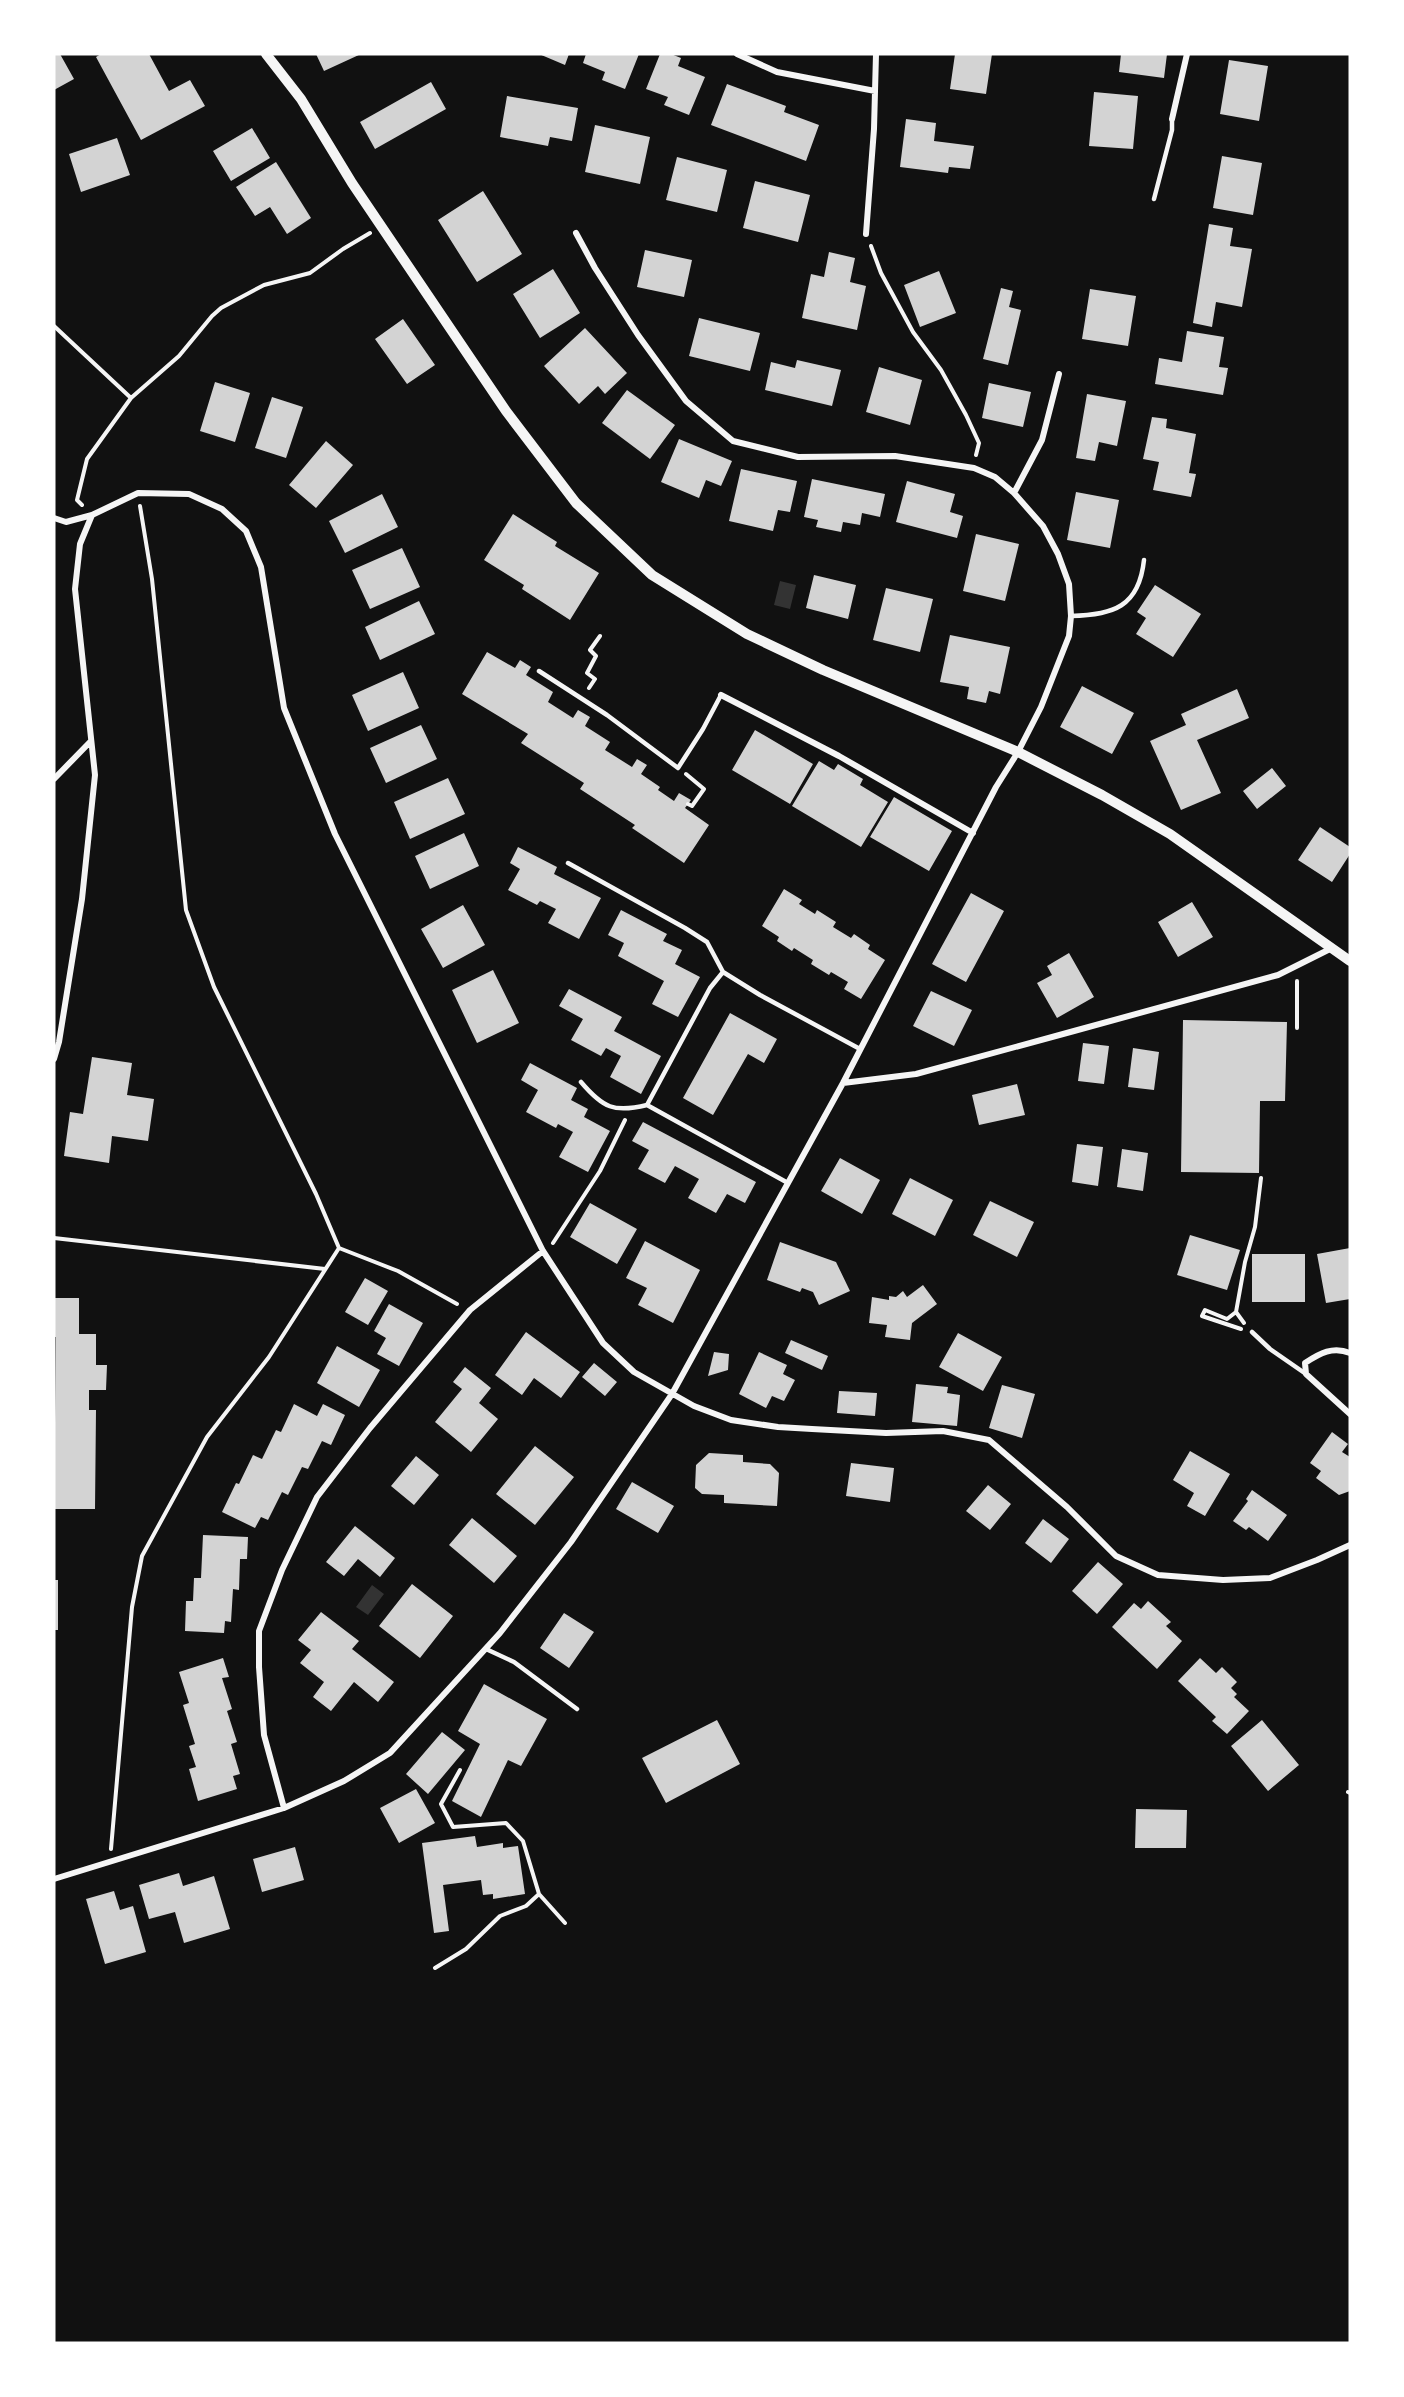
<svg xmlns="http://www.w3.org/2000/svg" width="1404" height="2397" font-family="Inter,sans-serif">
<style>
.water{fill:#333}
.building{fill:#d3d3d3}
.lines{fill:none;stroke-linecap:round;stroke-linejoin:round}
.path{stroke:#f5f5f5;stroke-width:4}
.service{stroke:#f5f5f5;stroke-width:4.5}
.minor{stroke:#f5f5f5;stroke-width:6}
.tertiary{stroke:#f5f5f5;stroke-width:10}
</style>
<rect width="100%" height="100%" fill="#111"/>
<path class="water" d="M780 581 796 585 790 609 774 605Z
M372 1585 384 1594 368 1615 356 1607Z"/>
<path class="building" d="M54 54H60L74 79 54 90Z
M101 54H149L169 91 190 80 205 106 141 140 96 57Z
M316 54H361L324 71Z
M539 54H569L565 65Z
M586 54H639L625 89 602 80 605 72 583 63Z
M660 54H671L681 58 678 66 705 77 689 115 664 105 668 97 646 89Z
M955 54H992L986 94 950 89Z
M1121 54H1167L1164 78 1119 72Z
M1229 60 1268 66 1259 121 1220 114Z
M431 82 446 109 375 149 360 122Z
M727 84 786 106 784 112 819 125 806 161 711 125Z
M1094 92 1138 96 1133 149 1089 146Z
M507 96 578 108 572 141 550 137 548 146 500 137Z
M906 119 936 123 934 141 974 146 970 169 949 167 948 173 900 167Z
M595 125 650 137 640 184 585 172Z
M252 128 270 158 231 181 213 151Z
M117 138 130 175 81 192 69 154Z
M1222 156 1262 163 1253 215 1213 208Z
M677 157 727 170 717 212 666 200Z
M276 162 311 218 287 234 270 207 255 216 236 187Z
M755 181 810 195 798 242 743 228Z
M483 191 522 254 477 282 438 220Z
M1209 224 1233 228 1230 246 1252 249 1242 307 1216 302 1212 327 1193 323Z
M645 250 692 260 684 297 637 287Z
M829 252 855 258 850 282 866 286 857 330 802 318 811 274 824 277Z
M553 269 580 313 540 338 513 294Z
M939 271 956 313 920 327 904 285Z
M1001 288 1013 291 1009 307 1021 310 1008 365 983 359Z
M1090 289 1136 296 1128 346 1082 339Z
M699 318 760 333 750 371 689 356Z
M403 319 435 365 407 384 375 339Z
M585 328 627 373 605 394 598 386 579 404 544 366Z
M1187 331 1224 337 1219 367 1228 368 1223 395 1155 384 1159 358 1182 362Z
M797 360 841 370 832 406 765 390 771 362 795 368Z
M879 367 922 380 910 425 866 412Z
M215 382 250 393 235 442 200 431Z
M989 383 1031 392 1023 427 982 418Z
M627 390 675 425 650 459 602 423Z
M1087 394 1126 401 1117 446 1099 442 1095 461 1076 458Z
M272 397 303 407 286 458 255 448Z
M1152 417 1167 419 1166 428 1196 434 1189 473 1196 474 1191 497 1153 490 1159 462 1143 459Z
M679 439 732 461 721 486 706 480 699 498 661 482Z
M326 441 353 465 316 508 289 485Z
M741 469 797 481 790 512 778 510 773 531 729 521Z
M812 479 885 494 880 517 862 513 860 525 843 522 841 532 816 527 818 520 804 517Z
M907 481 955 494 950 512 963 516 957 538 896 522Z
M1076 492 1119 500 1110 548 1067 540Z
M382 494 398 527 345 553 329 521Z
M513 514 557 542 555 546 599 573 570 620 522 589 524 585 484 560Z
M976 534 1019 544 1005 601 963 591Z
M402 548 420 587 370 609 352 570Z
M814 575 856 585 848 619 806 608Z
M1155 585 1201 614 1173 657 1136 634 1146 618 1137 612Z
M886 588 933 599 920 652 873 640Z
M419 601 435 634 380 660 365 627Z
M950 635 1010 647 1000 694 989 691 986 703 967 699 969 687 940 682Z
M487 652 515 668 520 660 531 667 526 675 553 692 548 702 573 718 578 710 590 717 585 726 610 742 605 750 632 767 637 759 647 765 641 774 660 787 658 790 674 801 679 793 691 800 685 808 709 825 684 863 632 828 635 825 580 789 584 783 521 743 528 734 462 694Z
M403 672 419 708 368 731 352 695Z
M1082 686 1134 713 1112 754 1060 727Z
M1237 689 1249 718 1197 740 1221 793 1181 810 1150 741 1186 725 1181 714Z
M421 725 437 759 386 783 370 748Z
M755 730 813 764 790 804 732 770Z
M819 761 834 770 838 764 863 779 860 785 888 802 861 847 792 806Z
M1272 768 1286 786 1257 809 1243 791Z
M448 778 465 814 410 839 394 802Z
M894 797 952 831 929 871 870 837Z
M1320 827 1350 847V854L1332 882 1298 860Z
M464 833 479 866 430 889 415 856Z
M518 847 557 867 554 874 601 898 579 939 548 923 556 909 540 901 537 905 508 890 520 869 510 863Z
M784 889 802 900 799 904 815 914 817 910 836 922 833 927 851 938 854 934 870 945 868 949 885 960 861 999 844 989 848 982 831 972 829 975 811 964 813 960 794 948 792 951 777 941 779 937 762 926Z
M971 893 1004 911 966 982 932 964Z
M1192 902 1213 937 1178 957 1158 922Z
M463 905 485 945 443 968 421 929Z
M621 910 667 934 663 941 682 950 675 964 700 977 678 1017 652 1004 664 981 618 956 624 943 608 935Z
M1069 953 1094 997 1057 1018 1037 983 1052 975 1047 966Z
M493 970 519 1023 477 1043 452 990Z
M569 989 622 1017 614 1031 661 1056 641 1094 610 1077 621 1056 606 1048 601 1056 571 1040 583 1019 559 1006Z
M931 991 972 1010 954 1046 913 1026Z
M730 1013 777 1039 764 1063 748 1054 713 1115 683 1098Z
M1183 1020 1287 1022 1285 1101H1260L1259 1173 1181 1172Z
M1083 1043 1109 1046 1104 1084 1078 1081Z
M1133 1048 1159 1052 1154 1090 1128 1087Z
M92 1057 132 1063 127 1095 154 1099 148 1141 112 1136 109 1163 64 1156 70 1112 83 1114Z
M530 1063 577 1088 571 1100 588 1109 584 1117 610 1131 588 1172 559 1157 573 1132 558 1124 556 1128 526 1112 538 1090 521 1080Z
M1017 1084 1025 1115 979 1125 972 1095Z
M643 1122 756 1182 745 1203 727 1194 716 1213 688 1198 699 1179 675 1166 665 1183 638 1169 649 1150 632 1141Z
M1077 1144 1103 1147 1098 1186 1072 1182Z
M1122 1149 1148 1153 1143 1191 1117 1187Z
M840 1158 880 1180 862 1214 821 1191Z
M910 1178 953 1200 935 1236 892 1214Z
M990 1201 1034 1222 1017 1257 973 1235Z
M590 1203 637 1229 617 1264 570 1237Z
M1190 1235 1240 1250 1227 1290 1177 1275Z
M645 1241 700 1270 673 1323 638 1305 647 1288 626 1278Z
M780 1242 836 1262 850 1291 819 1305 813 1292 802 1288 800 1292 767 1280Z
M1350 1248V1299L1326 1303 1317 1254Z
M1252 1254H1305V1302H1252Z
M365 1278 388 1291 368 1325 345 1312Z
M923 1285 937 1304 912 1323 910 1340 885 1337 887 1325 869 1323 872 1297 889 1300V1296L896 1297 903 1291 907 1297Z
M54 1298H79V1334H96V1365H107L106 1390H89V1410H96L95 1509H54L56 1337H54Z
M389 1304 423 1323 399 1366 377 1354 386 1338 374 1331Z
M526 1332 580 1372 561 1398 534 1378 522 1395 495 1375Z
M958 1333 1002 1357 983 1391 939 1367Z
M791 1340 828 1356 822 1370 785 1353Z
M337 1346 380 1370 359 1407 317 1383Z
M714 1352 729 1354 728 1370 708 1376Z
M759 1352 787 1365 783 1374 795 1380 784 1401 772 1396 766 1408 739 1394Z
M594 1363 617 1382 605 1396 582 1377Z
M465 1367 491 1388 479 1403 498 1419 471 1452 435 1422 462 1389 453 1382Z
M916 1384 948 1387 947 1393 960 1395 957 1426 912 1422Z
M1002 1385 1035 1394 1022 1438 989 1428Z
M839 1391 877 1393 875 1416 837 1413Z
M294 1404 317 1416 323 1404 345 1415 331 1445 322 1441 308 1469 302 1467 288 1495 282 1492 268 1520 261 1517 255 1528 222 1512 236 1483 239 1484 253 1455 262 1459 276 1430 281 1432Z
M1332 1432 1348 1444 1342 1452 1350 1457V1491L1339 1495 1316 1478 1321 1471 1310 1463Z
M535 1446 574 1477 535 1525 496 1494Z
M1190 1451 1230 1474 1205 1516 1187 1506 1194 1493 1173 1480Z
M709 1453 743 1455V1462L770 1464 779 1473 777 1506 724 1503V1495L702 1494 695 1488 696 1465Z
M416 1456 439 1475 414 1505 391 1486Z
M851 1463 894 1468 890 1502 846 1496Z
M632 1482 674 1506 658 1533 616 1509Z
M988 1485 1011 1504 990 1530 966 1511Z
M1252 1490 1287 1515 1268 1541 1249 1527 1246 1530 1233 1521 1248 1501 1246 1499Z
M472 1518 517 1556 494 1583 449 1545Z
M1043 1519 1069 1539 1051 1563 1025 1543Z
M355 1526 395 1558 380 1577 358 1559 344 1576 326 1562Z
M203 1535 248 1537 247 1559H240L239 1590 233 1589 231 1622 225 1621 224 1633 185 1631 186 1601H193L194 1578H201Z
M1098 1562 1123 1584 1097 1614 1072 1591Z
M54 1580H58V1630H54Z
M412 1584 453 1616 420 1658 379 1626Z
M1148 1601 1171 1622 1166 1626 1182 1641 1157 1669 1112 1627 1134 1603 1141 1609Z
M321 1612 359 1641 352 1649 394 1682 378 1702 354 1682 331 1711 313 1697 324 1682 300 1663 311 1650 298 1640Z
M564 1613 594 1632 569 1668 540 1648Z
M223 1658 229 1677 222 1678 232 1709 227 1711 237 1742 231 1744 240 1774 233 1776 237 1789 198 1801 189 1769 196 1767 189 1746 195 1744 183 1705 189 1703 179 1672Z
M1200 1658 1216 1673 1222 1667 1237 1682 1231 1688 1237 1694 1234 1697 1249 1711 1227 1734 1212 1721 1216 1717 1178 1681Z
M484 1684 547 1719 521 1766 508 1760 481 1817 452 1801 480 1744 458 1731Z
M717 1720 740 1764 666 1803 642 1758Z
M1262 1720 1299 1765 1268 1791 1231 1746Z
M442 1732 465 1750 428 1794 406 1774Z
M416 1789 435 1823 399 1843 380 1808Z
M1136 1809 1187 1810 1186 1848H1135Z
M475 1836 477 1847 503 1843V1848L518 1846 525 1894 493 1899V1894L483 1895 481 1880 443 1885 449 1931 434 1933 422 1843Z
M295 1847 304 1880 262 1892 253 1859Z
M179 1873 183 1886 214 1876 230 1929 184 1943 175 1912 149 1919 139 1885Z
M114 1891 120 1910 133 1906 146 1952 105 1964 86 1899Z"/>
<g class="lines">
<path class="path" d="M871 246 881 273 913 332 941 370 966 415 979 443 976 455
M54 326 131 398 87 459 77 500 82 505
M131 398 179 356 212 316 221 308 264 285 310 273 343 249 370 233
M589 688 595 679 587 673 596 656 590 650 600 636
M686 774 704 789 692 806 688 804
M1297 1028V981
M54 1238 325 1269
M553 1243 600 1171 625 1120
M339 1248 398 1271 457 1304
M1236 1312 1244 1323
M1241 1329 1202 1316 1205 1310 1227 1319 1236 1312 1245 1262 1255 1227 1261 1178
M1348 1792 1350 1793
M111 1849 132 1607 142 1556 207 1437 269 1357 339 1248 316 1194 214 987 186 910 152 579 140 506
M539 1894 565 1923
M435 1968 466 1949 500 1916 526 1906 539 1894 523 1841 506 1823 453 1827 441 1804 460 1770"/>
<path class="service" d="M1154 199 1172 130V119
M1071 616C1113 615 1139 607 1144 560
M539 671 607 715 678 768 703 729 721 695
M568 863 685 928 707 942 723 972 760 995 860 1049
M723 972 710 988 647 1105 788 1183
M581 1082C603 1108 614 1113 647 1105
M1252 1332 1270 1349 1306 1374
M486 1649 514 1662 577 1709"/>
<path class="minor" d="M737 54 777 72 875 91
M1172 119 1187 54
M866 234 874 129 876 54
M1014 493 1042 440 1059 374
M54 518 66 522 92 515 138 493 189 494 222 509 246 531 261 567 284 708 335 834 543 1251 603 1343 634 1372 694 1406 731 1420 778 1427 812 1429 886 1433 943 1431 989 1440 1067 1507 1116 1556 1158 1575 1223 1580 1270 1578 1317 1560 1350 1545
M721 695 839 756 973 833
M54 779 91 741
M54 1059 59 1042 82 899 95 775 75 589 80 544 92 515
M843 1083 916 1074 1074 1031 1278 975 1332 948
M1350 1353C1333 1346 1320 1353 1305 1363L1306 1374 1350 1414
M284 1808 264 1735 259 1667V1631L282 1570 317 1497 370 1428 470 1310 543 1251
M54 1879 284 1808 344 1781 390 1753 500 1633 571 1542 672 1394 843 1083 996 787 1018 752 1041 707 1069 636 1071 616 1069 584 1058 554 1043 526 1014 493 995 477 974 468 895 456 798 457 733 441 686 401 638 335 595 268 576 233"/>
<path class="tertiary" d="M266 54 301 99 352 183 506 411 576 503 652 575 747 634 823 670 1018 752 1102 795 1170 834 1350 961"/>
</g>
<rect width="1404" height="2397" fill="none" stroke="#ffffff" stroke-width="111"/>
</svg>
